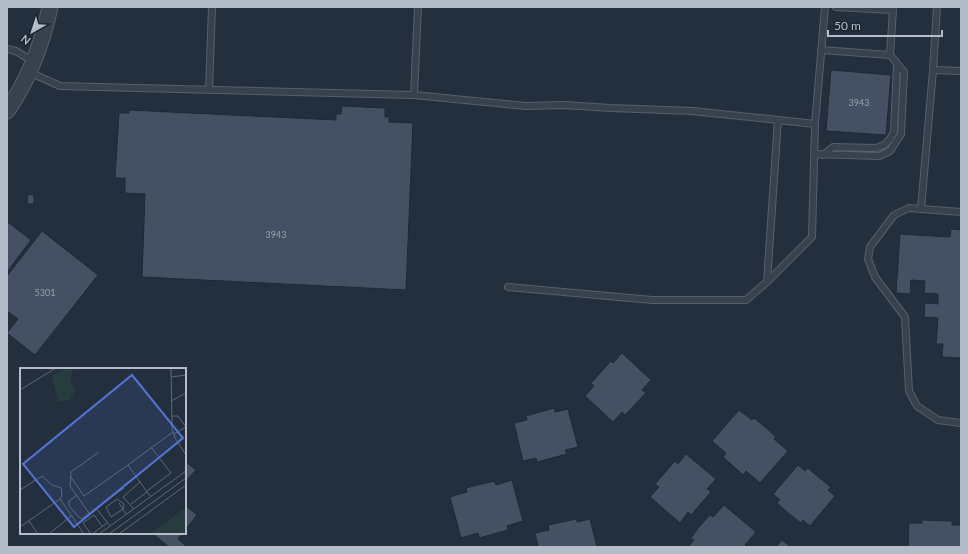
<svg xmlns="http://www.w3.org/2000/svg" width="968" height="554" font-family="Lato,sans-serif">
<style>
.building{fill:#455162;stroke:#1f2835}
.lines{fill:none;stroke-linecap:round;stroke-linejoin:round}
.service-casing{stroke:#565f6c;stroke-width:8}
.tertiary-casing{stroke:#565f6c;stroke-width:17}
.service{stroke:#38414e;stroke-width:6}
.tertiary{stroke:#38414e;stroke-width:15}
.labels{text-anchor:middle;stroke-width:3;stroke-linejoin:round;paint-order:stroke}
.number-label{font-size:9px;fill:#98a1af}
.inset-road{fill:none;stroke:#5e6776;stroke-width:1}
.view{fill:#5274d3;fill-opacity:0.15;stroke:#5274d3;stroke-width:2}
.inset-edge{fill:none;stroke:#b4bcc9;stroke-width:2}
</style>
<rect width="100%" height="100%" fill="#242f3e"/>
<path class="building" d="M831 70 891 75 886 135 826 131Z
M342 106 385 108V117H389V122L413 123 406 290 142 277 145 194 125 193V178H115L119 113H129V110L336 120V114H341Z
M28 194 34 195V204H27Z
M9 223 31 240 7 272V226Z
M951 229 961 230V358L942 357 943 344H936L938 318 924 317 925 303 938 304V294L924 293 925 281 911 280 910 294 896 293 900 234 950 237Z
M42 231 98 275 35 355 7 333 18 319 7 311V276Z
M622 353 651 380 642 390 646 393 625 415 622 412 613 422 585 396 594 386 591 383 611 361 613 363Z
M554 408 555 412 568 409 578 447 565 450 567 454 537 462 536 458 523 461 514 423 527 420 526 416Z
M739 410 752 420 754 418 764 426 776 437 774 439 788 451 760 483 746 471 743 475 732 465 723 457 726 453 712 441Z
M686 454 716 479 707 489 711 492 691 515 688 512 680 523 650 497 659 487 655 484 675 461 678 464Z
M187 463 196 470 185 482V465Z
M798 465 805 471 808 468 817 476 831 487 828 490 835 496 810 526 803 520 801 523 787 512 777 503 780 500 773 494Z
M512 480 523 521 507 526 508 530 479 538 478 533 461 538 450 497 467 492 466 488 494 481 496 485Z
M185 505 197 515 185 530Z
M724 505 756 532 745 545 748 547H688L694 540 691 538 699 527 710 515 713 517Z
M576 519 577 522 590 519 597 547H538L535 533 549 530 548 525Z
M922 520 952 521V525H961V547H908L909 523H922Z
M152 533H182L178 539 186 546 185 547H169Z
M782 540 791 547H776Z"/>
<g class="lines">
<g class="service-casing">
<path id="service" d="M836 7 893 10 890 55
M937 7 933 70 921 209 961 212
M7 49 16 51 34 62
M933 70 961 71
M29 72 60 86 414 95 418 7
M209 90 212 7
M414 95 526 106 564 105 611 108 692 111 778 120 767 282
M778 120 815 124
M814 154 879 156 890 151 901 134 904 72 890 55 821 50
M823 155 833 147 876 148 884 145 890 139 894 132 897 64
M921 209 909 208 894 215 870 247 868 259 875 277 905 317 909 391 917 406 938 420 961 423
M508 287 652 300H746L767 282 812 237 815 124 825 7"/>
</g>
<g class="tertiary-casing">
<path id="tertiary" d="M7 111C29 79 42 45 50 7"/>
</g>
<use href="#service" class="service"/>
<use href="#tertiary" class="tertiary"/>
</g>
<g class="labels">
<g class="number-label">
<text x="859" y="106">3943</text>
<text x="276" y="238">3943</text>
<text x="45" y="296">5301</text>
</g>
</g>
<g transform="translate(20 368)">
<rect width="166" height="166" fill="#242f3e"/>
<path d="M46 0H53L50 12 55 22 50 32 38 34 32 8ZM166 140V166H130L162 142Z" fill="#263c3f"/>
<path class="inset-road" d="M151 0 152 60 155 70 166 87M151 9 166 7M0 22 36 0M151 33 166 25M152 48H158L166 59M154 66 166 59M51 109 64 128 108 97M0 122 22 108 32 117 41 120 42 128 40 131M127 123 151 105 131 79M57 127 49 133V138L61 151 104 120M130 128 108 97 153 64M97 131 104 136 103 141 91 149 86 139ZM99 135 106 146M111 136 127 124M76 140 90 158M114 141 103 129 120 114M69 145 50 118 51 104 79 84M9 153 18 166M0 159 40 131 64 166M29 166 51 148M71 166 63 155 74 147 82 158M72 166 87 155M79 166 166 103M89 166 166 110M99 166 166 117"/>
<path class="view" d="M112 7 163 70 54 159 3 96Z"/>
<rect width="166" height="166" class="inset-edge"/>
</g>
<rect width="968" height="554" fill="none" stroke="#b4bcc9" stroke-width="16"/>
<g transform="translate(32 32) rotate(219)" stroke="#1d2633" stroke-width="3" paint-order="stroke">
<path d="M0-3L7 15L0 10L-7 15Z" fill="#b4bcc9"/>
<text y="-6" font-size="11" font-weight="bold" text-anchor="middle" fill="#b4bcc9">N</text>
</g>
<path d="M828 30v6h114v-6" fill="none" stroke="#b4bcc9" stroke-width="2"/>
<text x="834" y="30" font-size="12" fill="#b4bcc9" stroke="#1d2633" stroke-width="3" paint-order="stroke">50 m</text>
</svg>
